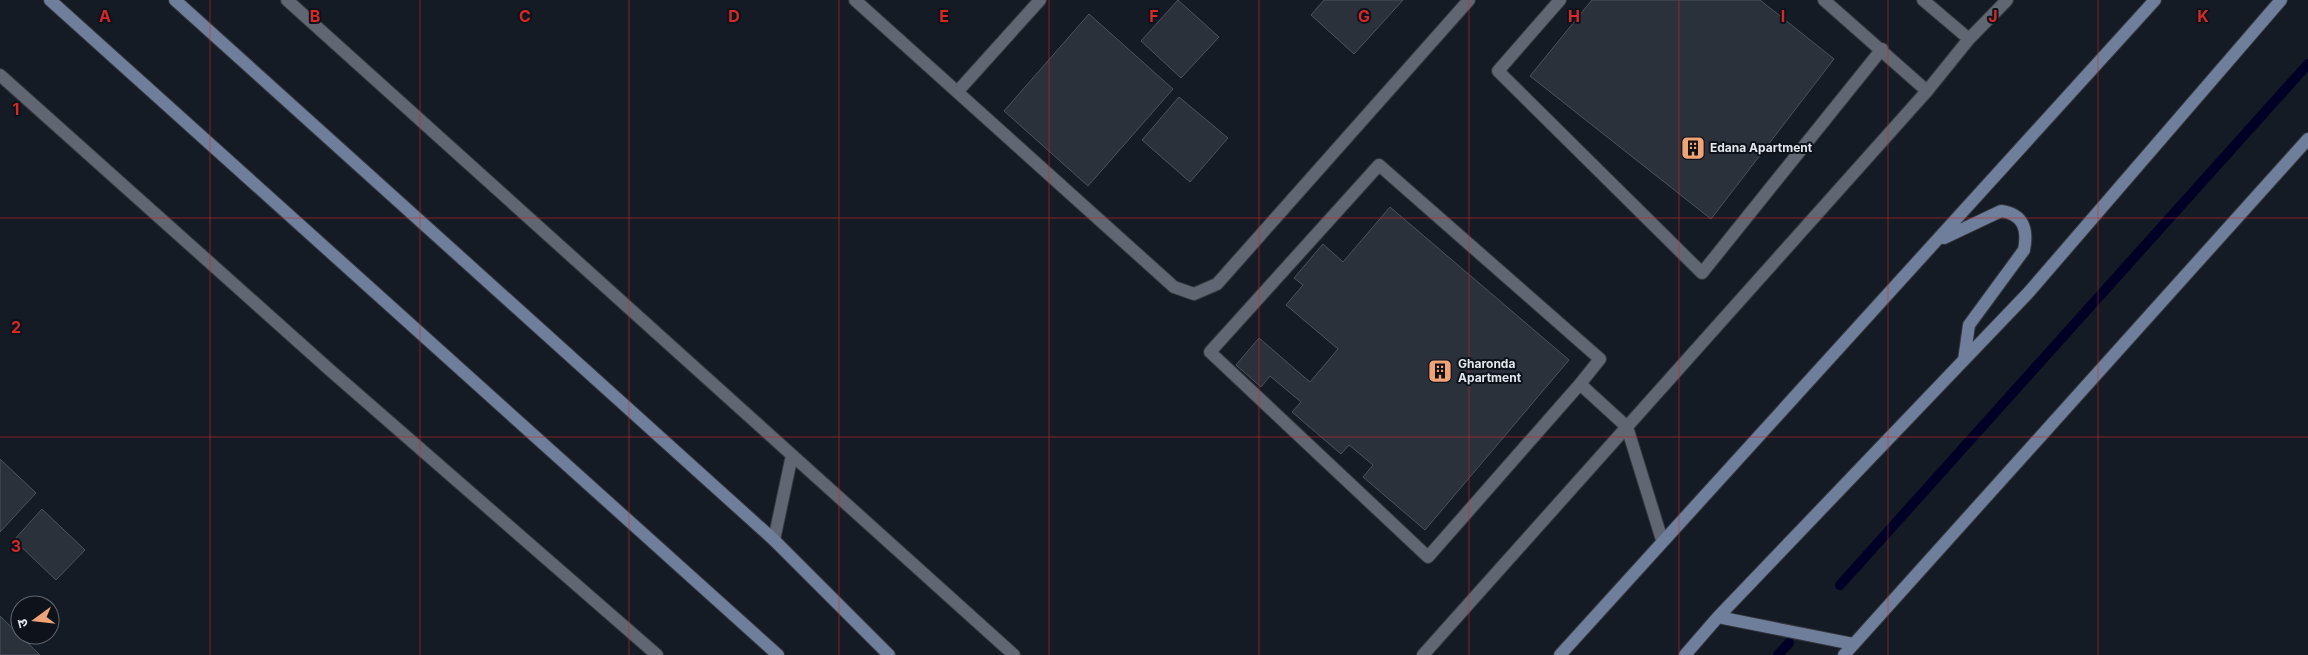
<svg xmlns="http://www.w3.org/2000/svg" width="2308" height="655" font-family="Inter,'Noto Sans Devanagari',sans-serif">
<style>
.lines{fill:none;stroke-linecap:round;stroke-linejoin:round}
.stream{stroke:#000026;stroke-width:10}
.building{fill:#2b313b;stroke:#4c535e}
.lane-casing{stroke:#34373e;stroke-width:14}
.street-casing{stroke:#34373e;stroke-width:14}
.secondary-casing{stroke:#34373e;stroke-width:14}
.lane{stroke:#606672;stroke-width:12}
.street{stroke:#606672;stroke-width:12}
.secondary{stroke:#6f7f9b;stroke-width:12}
.grid{fill:none;stroke:#d62828;stroke-width:1;stroke-opacity:0.55}
.labels{text-anchor:middle;stroke-width:4;stroke-linejoin:round;paint-order:stroke}
.poi-label{font-size:12px;font-weight:bold;fill:#e2e6ed;stroke:#0d121b;text-anchor:start}
.grid-label{font-size:16px;text-anchor:middle;font-weight:bold;fill:#d62828;stroke:#0d121b;stroke-width:4;stroke-linejoin:round;paint-order:stroke}
</style>
<rect width="100%" height="100%" fill="#151b24"/>
<g class="lines">
<path class="stream" d="M1840 585 2308 64
M1778 655 1789 643"/>
</g>
<path class="building" d="M1178 0 1219 37 1181 78 1141 41Z
M1324 0H1403L1354 54 1311 15Z
M1592 0H1760L1834 59 1711 219 1530 76Z
M1089 14 1173 89 1088 186 1004 111Z
M1179 97 1228 138 1190 182 1142 140Z
M1390 207 1569 360 1425 530 1363 477 1373 465 1349 445 1341 454 1292 412 1301 402 1270 376 1261 387 1236 365 1259 338 1310 382 1338 349 1286 305 1303 285 1294 278 1323 244 1343 262Z
M0 459 36 493 0 532Z
M42 509 85 550 56 580 14 540Z
M0 616 40 655H0Z"/>
<g class="lines">
<g class="lane-casing">
<path id="lane" d="M1560 0 1498 71 1702 273 1882 49
M1824 0 1927 91
M1580 384 1600 359 1379 165 1210 352 1428 557 1580 384 1627 427"/>
</g>
<g class="street-casing">
<path id="street" d="M287 0 1014 655
M855 0 1174 287 1194 294 1217 284 1469 0
M1923 0 1969 39
M0 75 331 371 657 655
M958 91 1040 0
M1627 427 1662 540
M774 540 792 455
M1423 655 1927 91 1969 39 2007 0"/>
</g>
<g class="secondary-casing">
<path id="secondary" d="M50 0 778 655
M175 0 774 540 889 655
M1944 238 2001 211C2024 214 2028 230 2024 250L1969 325 1964 360
M1718 617 1853 644
M1560 655 2155 0
M1685 655 1718 617 2029 292 2281 0
M1844 655 2308 139"/>
</g>
<use href="#lane" class="lane"/>
<use href="#street" class="street"/>
<use href="#secondary" class="secondary"/>
</g>
<path class="grid" d="M210 0V655M420 0V655M629 0V655M839 0V655M1049 0V655M1259 0V655M1469 0V655M1679 0V655M1888 0V655M2098 0V655M0 218H2308M0 437H2308"/>
<defs>
<g id="building-square" transform="scale(1.25)"><rect x="-9" y="-9" width="18" height="18" rx="4" fill="#efa377" stroke="#0d121b"/><path d="M-4-6H4V6H1V3H-1V6H-4ZM-2.5-4.3h1.7v1.8h-1.7ZM.8-4.3h1.7v1.8H.8ZM-2.5-1h1.7V.8h-1.7ZM.8-1h1.7V.8H.8Z" fill="#111"/></g>
</defs>
<g fill-rule="evenodd">
<use href="#building-square" x="1693" y="148"/>
<use href="#building-square" x="1440" y="371"/>
</g>
<g class="labels">
<g class="poi-label">
<text x="1710" y="152">Edana Apartment</text>
<text x="1458" y="368">Gharonda<tspan x="1458" dy="14">Apartment</tspan></text>
</g>
</g>
<g class="grid-label">
<text x="105" y="22">A</text>
<text x="315" y="22">B</text>
<text x="525" y="22">C</text>
<text x="734" y="22">D</text>
<text x="944" y="22">E</text>
<text x="1154" y="22">F</text>
<text x="1364" y="22">G</text>
<text x="1574" y="22">H</text>
<text x="1783" y="22">I</text>
<text x="1993" y="22">J</text>
<text x="2203" y="22">K</text>
<text x="16" y="115">1</text>
<text x="16" y="333">2</text>
<text x="16" y="552">3</text>
</g>
<g transform="translate(35 620) rotate(255)"><circle r="24" fill="#0d121b" stroke="#62676f"/>
<path d="M0-4L9 19L0 12L-9 19Z" fill="#efa377"/>
<text y="-8" font-size="14" font-weight="bold" text-anchor="middle" fill="#e2e6ed">उ</text>
</g>
</svg>
